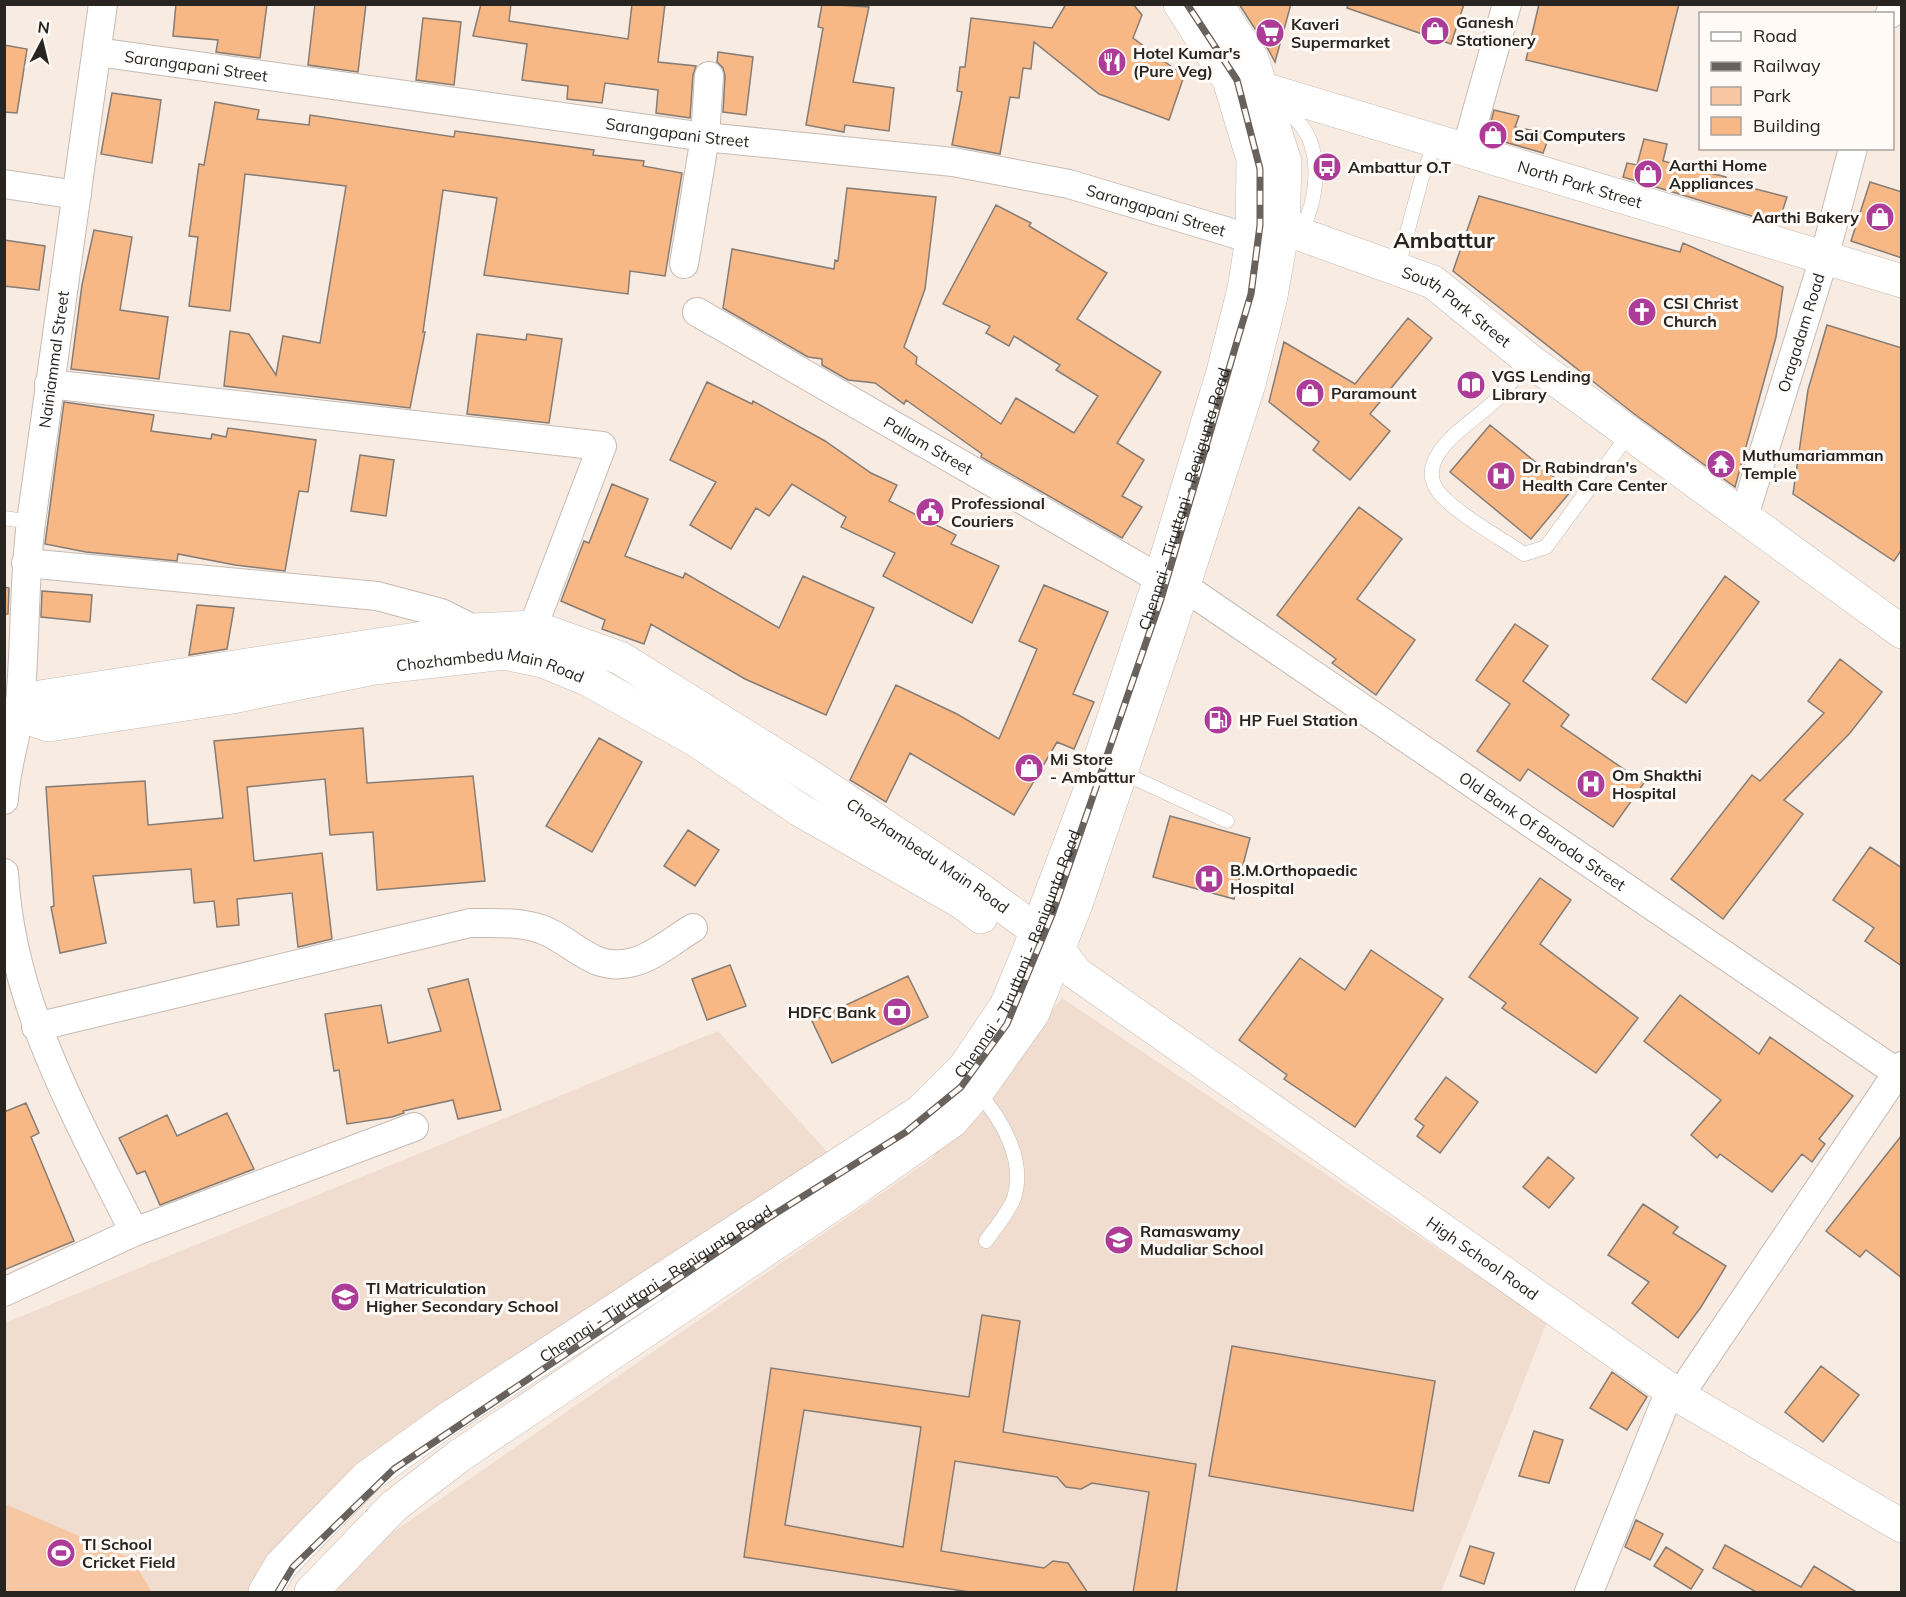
<svg xmlns="http://www.w3.org/2000/svg" width="1906" height="1597" font-family="Mulish,sans-serif">
<style>
.built{fill:#f0ddd0}
.green{fill:#f7c6a2}
.building{fill:#f8b886;stroke:#867c74;stroke-width:1.5;fill-rule:evenodd}
.lines{fill:none;stroke-linecap:round;stroke-linejoin:round}
.service-casing{stroke:#c6bbb3;stroke-width:15}
.minor-casing{stroke:#c6bbb3;stroke-width:30}
.tertiary-casing{stroke:#c6bbb3;stroke-width:34}
.secondary-casing{stroke:#c6bbb3;stroke-width:34}
.trunk-casing{stroke:#c6bbb3;stroke-width:34}
.service{stroke:#fff;stroke-width:14}
.minor{stroke:#fff;stroke-width:28}
.tertiary{stroke:#fff;stroke-width:33}
.secondary{stroke:#fff;stroke-width:33}
.trunk{stroke:#fff;stroke-width:33}
.rail-casing{stroke:#68615c;stroke-width:7}
.rail{stroke:#fffaf6;stroke-width:4.5;stroke-dasharray:14;stroke-linecap:butt}
.labels{text-anchor:middle;stroke-width:6;stroke-linejoin:round;paint-order:stroke}
.poi-label{font-size:16px;font-weight:bold;fill:#282420;stroke:#fffaf6;text-anchor:start}
.street-label{font-size:16px;fill:#282420;stroke:#fffaf6}
.district-label{font-size:22px;font-weight:bold;fill:#282420;stroke:#fffaf6}
</style>
<rect width="100%" height="100%" fill="#f7ebe2"/>
<path class="built" d="M1062 998 1547 1322 1441 1592H332L389 1535 931 1159Z
M718 1031 831 1156 418 1440 256 1592H5V1323Z"/>
<path class="green" d="M5 1504 132 1559 152 1592H5Z"/>
<path class="building" d="M176 4H267L260 58 216 52 218 40 173 36Z
M315 4H366L358 72 308 65Z
M481 4H511L509 21 628 39 632 4H665L658 62 696 66 693 75 690 118 656 113 658 90 605 83 602 103 567 99 568 86 522 80 527 44 473 36Z
M822 4 869 7 853 82 894 88 889 131 845 125 844 132 806 125 823 28 818 27Z
M1066 4H1133L1142 15 1133 38 1184 76 1169 120 1099 94 1034 42 1031 69 1023 68 1019 98 1010 97 1000 154 952 145 962 92 957 91 960 67H965L971 18 1052 28Z
M1239 4H1291L1275 62 1268 49Z
M1348 4H1464L1451 44 1347 8Z
M1539 4H1679L1657 91 1526 60Z
M423 18 461 22 454 85 416 80Z
M4 45 27 49 17 113 4 112Z
M718 52 753 57 746 115 723 112 725 76 723 68 717 62Z
M112 93 161 100 152 163 101 154Z
M215 102 259 110 257 119 309 125 310 115 454 137 455 131 594 150 593 155 644 161 643 166 682 173 665 276 630 271 628 294 484 275 497 198 443 190 423 332H425L410 408 224 386 230 331 249 334 276 375 283 336 320 343 346 186 245 174 230 311 189 306 198 237 189 236 199 164 204 165Z
M1494 110 1519 116 1515 127 1550 134 1543 153 1487 137Z
M1644 139 1667 144 1663 161 1726 177 1725 181 1787 197 1778 224 1623 177 1627 163 1637 165Z
M1870 182 1902 192V258L1851 241Z
M847 188 936 197 925 289 904 347 917 357 916 364 1001 424 1016 398 1074 433 1098 396 1056 370 1060 365 1014 336 1009 346 986 333 990 326 943 304 996 205 1031 223 1029 226 1107 273 1077 319 1161 372 1117 443 1144 460 1122 496 1142 507 1122 538 981 457 982 454 906 400 904 404 875 383 848 380 822 365V359L808 357 723 308 732 249 834 269 835 260 838 261Z
M1479 196 1680 252 1683 243 1783 287 1776 337 1735 487 1633 413 1453 271Z
M94 230 132 237 120 310 168 317 159 379 71 369 82 285Z
M4 240 45 246 39 290 4 286Z
M1408 318 1432 338 1370 414 1390 431 1350 480 1313 450 1319 442 1269 402 1284 342 1355 384Z
M1827 325 1902 348V549L1894 561 1793 494 1808 390Z
M477 334 526 340 527 334 562 339 549 423 467 414Z
M707 382 752 404 753 401 825 441 871 473 897 485 889 501 956 535 951 544 999 566 972 623 883 576 895 553 841 527 846 517 792 484 769 516 756 508 731 549 690 525 716 482 670 460Z
M64 402 154 415 151 431 211 439 212 434 226 437 228 428 316 440 308 492 299 491 285 571 235 565 178 554 177 561 86 552 45 544Z
M1490 425 1571 491 1531 539 1450 472Z
M360 455 394 460 386 516 351 511Z
M612 484 648 499 625 556 683 578 685 573 779 628 803 576 874 608 826 715 745 679 651 624 644 644 602 629 605 620 561 601 584 541 589 543Z
M1359 507 1402 539 1357 599 1415 640 1376 695 1332 663 1336 659 1277 615Z
M1725 576 1759 602 1686 703 1652 679Z
M1044 585 1108 612 1073 694 1094 702 1074 749 1057 742 1014 815 910 753 886 802 850 780 896 685 957 714 999 739 1037 649 1019 641Z
M4 587 9 588 8 614H4Z
M42 591 92 595 90 622 41 617Z
M197 605 234 608 227 649 189 655Z
M1515 624 1548 646 1523 681 1569 715 1561 726 1644 783 1613 827 1528 769 1520 781 1477 751 1510 704 1476 680Z
M1840 659 1882 692 1850 733 1784 800 1803 814 1723 919 1671 879 1752 775 1760 781 1824 713 1808 701Z
M363 728 367 783 473 776 485 881 377 890 373 832 330 835 325 779 247 787 254 861 322 853 332 939 298 947 292 893 237 899 239 925 217 927 214 901 194 903 191 869 93 876 106 943 60 953 51 907 54 906 46 787 145 781 148 825 223 818 214 741Z
M599 738 642 762 592 852 546 826Z
M1170 816 1250 838 1234 899 1153 877Z
M688 830 719 850 695 886 664 866Z
M1870 847 1902 868V966L1865 941 1874 928 1833 900Z
M1540 878 1571 900 1540 944 1638 1018 1596 1073 1502 1008 1506 1003 1469 977Z
M1371 950 1443 999 1355 1127 1284 1079 1287 1075 1239 1040 1300 958 1345 990Z
M730 965 746 1006 707 1020 692 979Z
M908 976 928 1017 832 1063 812 1021Z
M468 979 501 1110 458 1119 453 1100 403 1111 404 1113 392 1117 347 1124 339 1070 334 1071 325 1014 381 1005 388 1043 441 1031 428 989Z
M1680 995 1759 1054 1770 1037 1853 1096 1819 1139 1825 1144 1812 1162 1802 1154 1772 1192 1720 1154 1717 1158 1691 1135 1721 1100 1644 1041Z
M1446 1077 1478 1102 1440 1153 1417 1136 1424 1126 1415 1119Z
M26 1103 39 1133 31 1137 74 1241 4 1270V1112Z
M227 1113 254 1169 160 1205 145 1171 137 1174 119 1138 167 1115 177 1136Z
M1902 1135V1278L1866 1250 1860 1257 1826 1231Z
M1548 1157 1574 1178 1549 1208 1523 1187Z
M1643 1204 1678 1227 1673 1233 1726 1266 1701 1307 1678 1338 1632 1303 1649 1282 1608 1255Z
M982 1315 1020 1321 1003 1432 1196 1464 1176 1593H1133L1149 1492 1092 1483 1081 1489 1066 1487 1057 1477 955 1461 941 1551 1044 1568 1053 1561 1068 1563 1088 1593H976L744 1557 771 1368 969 1397ZM804 1410 921 1427 903 1547 785 1525Z
M1232 1346 1435 1381 1413 1511 1209 1476Z
M1821 1366 1859 1395 1823 1442 1785 1412Z
M1612 1372 1647 1397 1627 1430 1590 1408Z
M1534 1431 1563 1440 1549 1483 1519 1476Z
M1636 1520 1663 1534 1650 1560 1625 1547Z
M1725 1545 1801 1587 1814 1566 1858 1593H1758L1713 1568Z
M1470 1546 1494 1553 1484 1584 1460 1576Z
M1666 1547 1703 1570 1691 1589 1654 1566Z"/>
<g class="lines">
<g class="service-casing">
<path id="service" d="M1278 103C1285 110 1293 116 1299 123 1321 147 1318 190 1307 218L1288 226
M1398 267 1422 177 1436 141
M1529 360C1518 373 1508 387 1497 399 1476 421 1407 457 1441 495 1458 514 1502 539 1524 554L1546 547 1629 434
M4 518 31 522
M1121 772 1227 821
M977 1092C1002 1118 1026 1161 1014 1198 1009 1212 995 1228 986 1241"/>
</g>
<g class="minor-casing">
<g id="minor">
<path d="M1890 14 1893 4"/>
<path id="s1" d="M97 52 705 137 953 162 1069 184 1252 239"/>
<path d="M1466 150 1507 4"/>
<path d="M4 184 77 195"/>
<path d="M684 264 705 137 709 76"/>
<path id="s2" d="M697 312 1160 579"/>
<path d="M49 384 602 446 533 627"/>
<path id="s3" d="M1744 516 1824 258 1853 148"/>
<path d="M26 563 377 596 441 613 475 630"/>
<path id="s4" d="M1183 586 1902 1076"/>
<path id="s5" d="M4 800C5 771 15 743 19 714 26 650 23 586 31 522L103 4"/>
<path d="M4 873C11 1004 77 1117 134 1232L4 1292"/>
<path d="M36 1027 470 923C495 923 525 921 548 932 580 947 596 974 637 961 656 955 676 938 693 928"/>
<path d="M134 1232 414 1127"/>
<path d="M1679 1396 1902 1066"/>
<path d="M1589 1592 1670 1390"/>
</g>
</g>
<g class="tertiary-casing">
<g id="tertiary">
<path id="s6" d="M1283 228 1433 282 1529 360 1902 632"/>
<path id="s7" d="M4 715H19L49 725 232 697 374 668 504 653 543 661 589 680 696 740 800 810 963 903 981 917"/>
<path id="s8" d="M19 715 40 697 475 630 533 627 620 658 811 777 978 888 1037 931 1059 950 1076 973 1679 1396 1902 1526"/>
</g>
</g>
<g class="secondary-casing">
<g id="secondary">
<path id="s9" d="M1260 88 1902 281"/>
</g>
</g>
<g class="trunk-casing">
<g id="trunk">
<path id="s10" d="M265 1592 281 1565 366 1478 452 1416 921 1111 964 1068 1006 1006 1037 931 1088 796 1160 579 1223 372 1244 289 1252 239 1253 159 1229 80 1180 4"/>
<path d="M311 1592 394 1506 459 1456 838 1201 952 1121 977 1092 1033 1013 1076 904 1167 637 1249 384 1271 296 1283 228 1285 162 1252 59 1216 4"/>
</g>
</g>
<use href="#service" class="service"/>
<use href="#minor" class="minor"/>
<use href="#tertiary" class="tertiary"/>
<use href="#secondary" class="secondary"/>
<use href="#trunk" class="trunk"/>
<g class="rail-casing">
<path id="rail" d="M278 1592 293 1567 394 1469 773 1215 906 1132 961 1087 1007 1024 1052 915 1161 599 1251 294 1260 225V169L1237 80 1187 4"/>
</g>
<use href="#rail" class="rail"/>
</g>
<defs>
<g id="shop-disc" transform="scale(1.5)"><circle r="9.5" fill="#ac3c98" stroke="#fffaf6"/><path d="M-5-2.5h2.3a2.7 3.5 0 0 1 5.4 0H5L5.5 6h-11ZM-1.5-2.5h3a1.5 2.3 0 0 0-3 0Z" fill="#fff"/></g>
<g id="supermarket-disc" transform="scale(1.5)"><circle r="9.5" fill="#ac3c98" stroke="#fffaf6"/><path d="M-6-5.5h2.5l.6 2H6L4.5 2H-2.5L-4.4-4H-6ZM-1.5 3.2a1.3 1.3 0 1 0 .1 0ZM3 3.2a1.3 1.3 0 1 0 .1 0Z" fill="#fff"/></g>
<g id="restaurant-disc" transform="scale(1.5)"><circle r="9.5" fill="#ac3c98" stroke="#fffaf6"/><path d="M-5-6h1v4h1v-4h1v4h1v-4h1v5L-1.5 .5V6h-2V.5L-5-1ZM5-6V6H3V1.5H1.5Q1.5-4 5-6Z" fill="#fff"/></g>
<g id="bus-disc" transform="scale(1.5)"><circle r="9.5" fill="#ac3c98" stroke="#fffaf6"/><path d="M-5-6H5V4H4V6H2V4H-2V6H-4V4H-5ZM-3.5-4V0h7V-4ZM-3.5 1.2v1.5H-2V1.2ZM2 1.2v1.5H3.5V1.2Z" fill="#fff"/></g>
<g id="church-disc" transform="scale(1.5)"><circle r="9.5" fill="#ac3c98" stroke="#fffaf6"/><path d="M-1.2-6h2.4v3.5h3.3v2.4h-3.3V6h-2.4V-.1h-3.3v-2.4h3.3Z" fill="#fff"/></g>
<g id="library-disc" transform="scale(1.5)"><circle r="9.5" fill="#ac3c98" stroke="#fffaf6"/><path d="M-6-4Q-3-5.5-.7-3.5V5Q-3 3-6 4ZM6-4Q3-5.5 .7-3.5V5Q3 3 6 4Z" fill="#fff"/></g>
<g id="temple-disc" transform="scale(1.5)"><circle r="9.5" fill="#ac3c98" stroke="#fffaf6"/><path d="M0-6L5-2H3V0L6.5 2.5H4V6H1.5V3h-3V6H-4V2.5H-6.5L-3 0V-2H-5Z" fill="#fff"/></g>
<g id="hospital-disc" transform="scale(1.5)"><circle r="9.5" fill="#ac3c98" stroke="#fffaf6"/><path d="M-5-5h3v3.5h4V-5h3V5h-3V1.5h-4V5h-3Z" fill="#fff"/></g>
<g id="civic-disc" transform="scale(1.5)"><circle r="9.5" fill="#ac3c98" stroke="#fffaf6"/><path d="M-.6-6.5H3V-4.5H.6V-3L4-1V1h2V6H-6V1h2V-1L-.6-3ZM-1.2 2.5V6h2.4V2.5Z" fill="#fff"/></g>
<g id="fuel-disc" transform="scale(1.5)"><circle r="9.5" fill="#ac3c98" stroke="#fffaf6"/><path d="M-5.5-6h7V0h2V4h1.3V-2.5L3-4.5l.8-.8L6-3V5H2.5V1h-1V6h-7ZM-4.2-4.7v3.2H.2V-4.7Z" fill="#fff"/></g>
<g id="bank-disc" transform="scale(1.5)"><circle r="9.5" fill="#ac3c98" stroke="#fffaf6"/><path d="M-6-4H6V4H-6ZM0-2.3a2.3 2.3 0 1 0 0 4.6a2.3 2.3 0 1 0 0-4.6Z" fill="#fff"/></g>
<g id="school-disc" transform="scale(1.5)"><circle r="9.5" fill="#ac3c98" stroke="#fffaf6"/><path d="M0-5L7-2L0 1L-7-2ZM-4 1L0 2.5L4 1V4Q0 6-4 4Z" fill="#fff"/></g>
<g id="stadium-disc" transform="scale(1.5)"><circle r="9.5" fill="#ac3c98" stroke="#fffaf6"/><path d="M0-5a6.5 5 0 1 0 0 10a6.5 5 0 1 0 0-10ZM-3.5-1.8h7v3.6h-7Z" fill="#fff"/></g>
</defs>
<g fill-rule="evenodd">
<use href="#shop-disc" x="1435" y="31"/>
<use href="#supermarket-disc" x="1270" y="33"/>
<use href="#restaurant-disc" x="1112" y="62"/>
<use href="#shop-disc" x="1493" y="135"/>
<use href="#bus-disc" x="1327" y="167"/>
<use href="#shop-disc" x="1648" y="174"/>
<use href="#shop-disc" x="1880" y="217"/>
<use href="#church-disc" x="1642" y="312"/>
<use href="#library-disc" x="1471" y="385"/>
<use href="#shop-disc" x="1310" y="393"/>
<use href="#temple-disc" x="1721" y="464"/>
<use href="#hospital-disc" x="1501" y="476"/>
<use href="#civic-disc" x="930" y="512"/>
<use href="#fuel-disc" x="1218" y="720"/>
<use href="#shop-disc" x="1029" y="768"/>
<use href="#hospital-disc" x="1591" y="784"/>
<use href="#hospital-disc" x="1209" y="879"/>
<use href="#bank-disc" x="897" y="1012"/>
<use href="#school-disc" x="1119" y="1240"/>
<use href="#school-disc" x="345" y="1297"/>
<use href="#stadium-disc" x="61" y="1553"/>
</g>
<g class="labels">
<g class="poi-label">
<text x="1456" y="28">Ganesh<tspan x="1456" dy="18">Stationery</tspan></text>
<text x="1291" y="30">Kaveri<tspan x="1291" dy="18">Supermarket</tspan></text>
<text x="1133" y="59">Hotel Kumar's<tspan x="1133" dy="18">(Pure Veg)</tspan></text>
<text x="1514" y="141">Sai Computers</text>
<text x="1669" y="171">Aarthi Home<tspan x="1669" dy="18">Appliances</tspan></text>
<text x="1348" y="173">Ambattur O.T</text>
<text x="1859" y="223" text-anchor="end">Aarthi Bakery</text>
<text x="1663" y="309">CSI Christ<tspan x="1663" dy="18">Church</tspan></text>
<text x="1492" y="382">VGS Lending<tspan x="1492" dy="18">Library</tspan></text>
<text x="1331" y="399">Paramount</text>
<text x="1742" y="461">Muthumariamman<tspan x="1742" dy="18">Temple</tspan></text>
<text x="1522" y="473">Dr Rabindran's<tspan x="1522" dy="18">Health Care Center</tspan></text>
<text x="951" y="509">Professional<tspan x="951" dy="18">Couriers</tspan></text>
<text x="1239" y="726">HP Fuel Station</text>
<text x="1050" y="765">Mi Store<tspan x="1050" dy="18">- Ambattur</tspan></text>
<text x="1612" y="781">Om Shakthi<tspan x="1612" dy="18">Hospital</tspan></text>
<text x="1230" y="876">B.M.Orthopaedic<tspan x="1230" dy="18">Hospital</tspan></text>
<text x="876" y="1018" text-anchor="end">HDFC Bank</text>
<text x="1140" y="1237">Ramaswamy<tspan x="1140" dy="18">Mudaliar School</tspan></text>
<text x="366" y="1294">TI Matriculation<tspan x="366" dy="18">Higher Secondary School</tspan></text>
<text x="82" y="1550">TI School<tspan x="82" dy="18">Cricket Field</tspan></text>
</g>
<g class="street-label">
<text dy="6" stroke="none"><textPath href="#s1" startOffset="100">Sarangapani Street</textPath></text>
<text dy="6" stroke="none"><textPath href="#s1" startOffset="586">Sarangapani Street</textPath></text>
<text dy="6" stroke="none"><textPath href="#s9" startOffset="334">North Park Street</textPath></text>
<text dy="6" stroke="none"><textPath href="#s1" startOffset="1072">Sarangapani Street</textPath></text>
<text dy="6" stroke="none"><textPath href="#s6" startOffset="192">South Park Street</textPath></text>
<text dy="6" stroke="none"><textPath href="#s3" startOffset="192">Oragadam Road</textPath></text>
<text dy="6" stroke="none"><textPath href="#s5" startOffset="444">Nainiammal Street</textPath></text>
<text dy="6" stroke="none"><textPath href="#s2" startOffset="267">Pallam Street</textPath></text>
<text dy="6" stroke="none"><textPath href="#s10" startOffset="1492">Chennai - Tiruttani - Renigunta Road</textPath></text>
<text dy="6" stroke="none"><textPath href="#s7" startOffset="495">Chozhambedu Main Road</textPath></text>
<text dy="6" stroke="none"><textPath href="#s4" startOffset="435">Old Bank Of Baroda Street</textPath></text>
<text dy="6" stroke="none"><textPath href="#s8" startOffset="984">Chozhambedu Main Road</textPath></text>
<text dy="6" stroke="none"><textPath href="#s10" startOffset="1006">Chennai - Tiruttani - Renigunta Road</textPath></text>
<text dy="6" stroke="none"><textPath href="#s8" startOffset="1671">High School Road</textPath></text>
<text dy="6" stroke="none"><textPath href="#s10" startOffset="502">Chennai - Tiruttani - Renigunta Road</textPath></text>
</g>
<g class="district-label">
<text x="1444" y="248">Ambattur</text>
</g>
</g>
<rect width="1906" height="1597" fill="none" stroke="#282420" stroke-width="12"/>
<rect x="1699" y="12" width="195" height="138" fill="#fffaf6" stroke="#a9a4a0" stroke-width="1.5"/>
<rect x="1711" y="32" width="30" height="9" fill="#ffffff" stroke="#a9a4a0" stroke-width="1.5"/>
<text x="1753" y="42" font-size="18" fill="#282420">Road</text>
<rect x="1711" y="62" width="30" height="9" fill="#68615c" stroke="#a9a4a0" stroke-width="1.5"/>
<text x="1753" y="72" font-size="18" fill="#282420">Railway</text>
<rect x="1711" y="87" width="30" height="18" fill="#f7c6a2" stroke="#a9a4a0" stroke-width="1.5"/>
<text x="1753" y="102" font-size="18" fill="#282420">Park</text>
<rect x="1711" y="117" width="30" height="18" fill="#f8b886" stroke="#a9a4a0" stroke-width="1.5"/>
<text x="1753" y="132" font-size="18" fill="#282420">Building</text>
<g transform="translate(42 42) rotate(7)" stroke="#fffaf6" stroke-width="4.5" paint-order="stroke">
<path d="M0-4.5L10 22L0 15L-10 22Z" fill="#282420"/>
<text y="-9" font-size="16" font-weight="bold" text-anchor="middle" fill="#282420">N</text>
</g>
</svg>
